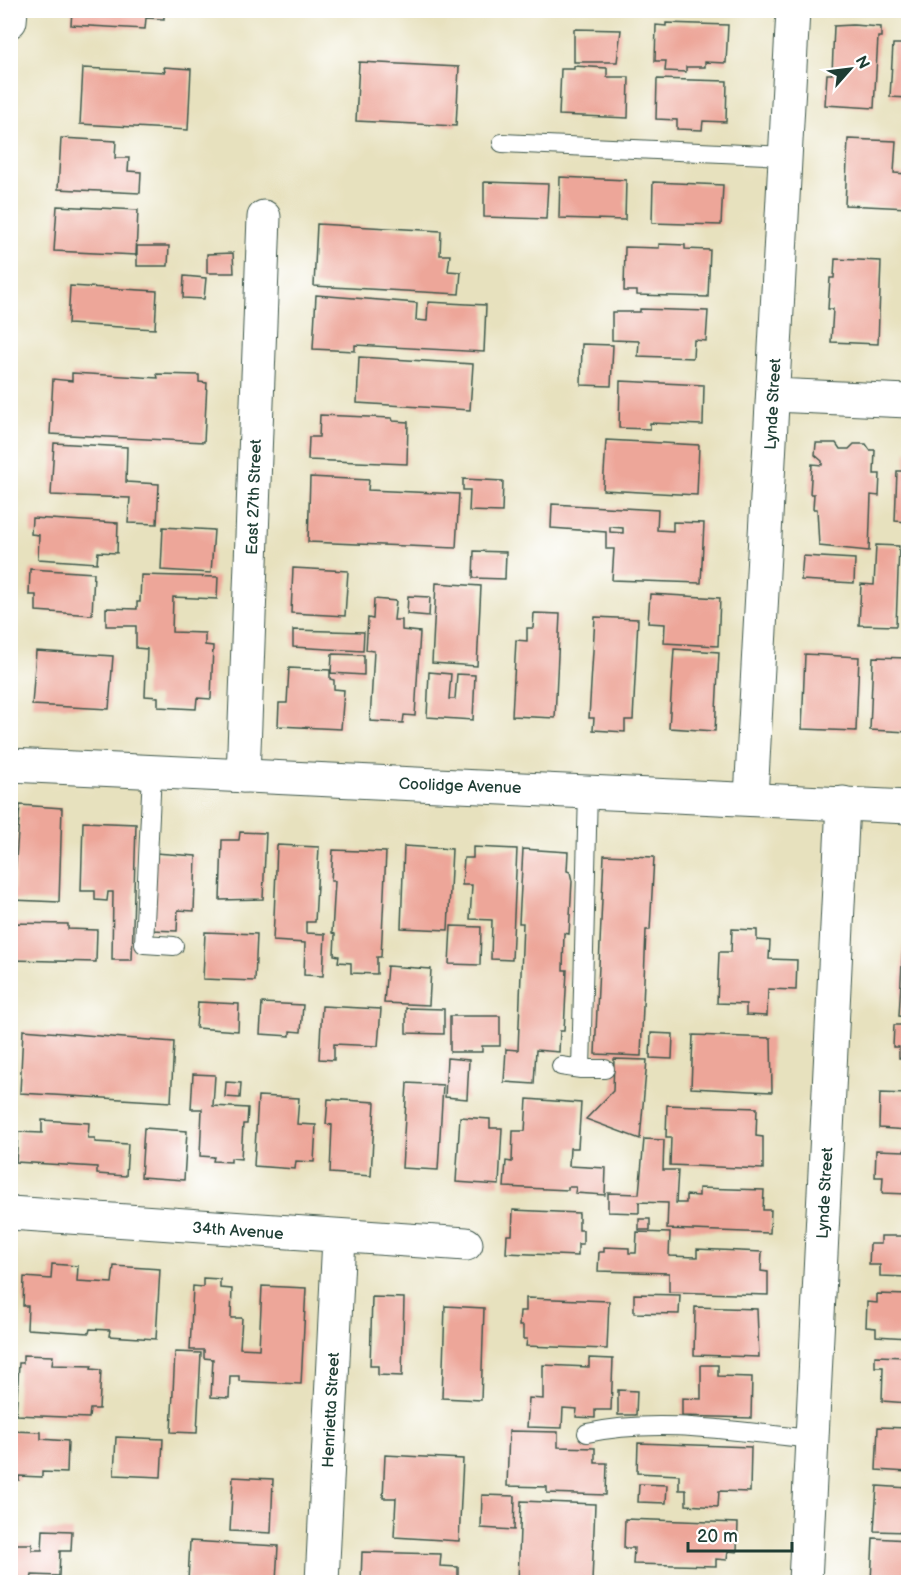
<svg xmlns="http://www.w3.org/2000/svg" width="919" height="1593" font-family="'Balsamiq Sans',sans-serif">
<style>
.building{fill:#eda699;fill-rule:evenodd}
.lines{fill:none;stroke-linecap:round;stroke-linejoin:round}
.service-casing{stroke:#3d5649;stroke-width:20}
.minor-casing{stroke:#3d5649;stroke-width:35}
.tertiary-casing{stroke:#3d5649;stroke-width:35}
.service{stroke:#fff;stroke-width:18}
.minor{stroke:#fff;stroke-width:33}
.tertiary{stroke:#fff;stroke-width:33}
.labels{text-anchor:middle;stroke-width:6;stroke-linejoin:round;paint-order:stroke}
.street-label{font-size:16px;fill:#1f3d34;stroke:#fff}
</style>
<rect width="100%" height="100%" fill="#fff"/>
<filter id="ink" filterUnits="userSpaceOnUse"><feTurbulence type="fractalNoise" baseFrequency=".0167" numOctaves="2"/><feDisplacementMap in="SourceGraphic" scale="12" xChannelSelector="R" yChannelSelector="G"/><feConvolveMatrix kernelMatrix="1 2 1 2 8 2 1 2 1" color-interpolation-filters="sRGB"/></filter>
<filter id="wash" filterUnits="userSpaceOnUse"><feTurbulence type="fractalNoise" baseFrequency=".008" numOctaves="4" result="noise"/><feDisplacementMap in="SourceGraphic" scale="24" xChannelSelector="R" yChannelSelector="G"/><feGaussianBlur stdDeviation="1.35" result="paint"/><feColorMatrix in="noise" values="0 0 0 0 0 0 0 0 0 0 0 0 0 0 0 0 0 1.4 0 .05"/><feComposite in="paint" operator="in"/></filter>
<g filter="url(#wash)">
<rect width="100%" height="100%" fill="#e7e1be"/>
<g id="blocks">
<path class="building" d="M72 10H164V19L146 18 145 29 71 25Z
M666 23 728 25 726 63 705 62V67H686V72L665 71 666 61H655L656 25 666 26Z
M853 25 881 27V37H878L874 108 825 105 827 74H832L834 26Z
M574 29 621 30 617 62H574Z
M893 44H908V98L890 97Z
M359 62 459 67 456 126 356 121Z
M574 66 607 68V77H629L628 118 559 115 561 69H574Z
M164 67 191 69 188 130 80 124 83 68 165 72Z
M657 79 727 81 726 122 703 121 702 130 677 129V120L656 119Z
M61 138 116 141 115 158H129L128 171 141 172 140 193 58 189Z
M848 139 896 141 894 173 908 174V208L845 205Z
M560 177 626 180 625 220 559 218Z
M484 182 548 184 546 219 484 217Z
M653 182 723 185 721 225 652 223Z
M57 206 138 210 136 255 54 251Z
M317 224 441 231 440 255H450L448 271 461 272 459 294 314 286Z
M659 244 685 245V249L710 250 708 297 637 295V291H624L625 247 659 248Z
M137 246H169L168 266H137Z
M233 253 234 273H207V254Z
M835 259 881 261 878 344 831 342 833 309H828L830 278H834Z
M907 265 908 266V326H904Z
M184 276 206 278 204 299 183 298Z
M70 286 157 291 155 329 68 324Z
M316 295 417 303 416 320 427 321 428 302 486 305 484 352 355 345V351L313 349Z
M640 309 708 311 706 341 694 340 693 358 638 356 639 341 612 340V312H640Z
M582 344 613 345 611 386 581 385Z
M359 357 473 364 470 410 357 403Z
M72 373 158 378 157 374 199 375V382L207 383 204 442 50 434 53 379 72 381Z
M620 381 704 385 703 425 650 423V429L619 428Z
M320 415 392 418 393 421 408 422 407 464 308 460 309 437H319Z
M606 440 699 445 697 495 603 490Z
M54 443 127 447 126 482 159 484 157 524 128 523 130 498 51 495Z
M816 443H836L840 449H849L854 444H866L870 450H875L874 474H880L879 496 871 495 869 551 819 546 817 509H813L814 494H810L812 464 822 465V461L815 455Z
M906 452H908V522L895 521 897 471H905Z
M310 477 369 480 368 490 459 494 456 548 308 542Z
M463 479 503 481 502 512 469 511 470 490H463Z
M552 504 658 510 657 530 673 531V522L704 523 701 583 612 580 614 549H606V532L551 528ZM610 527 623 528V533L610 532Z
M32 518 118 523 117 553 98 552 97 563 38 559 39 535 31 534Z
M163 527 214 530 211 573 161 570Z
M876 545 899 546 896 626 859 625 861 584 874 585Z
M474 551 506 552 505 579 473 578Z
M803 556 855 559 854 583 801 580Z
M293 568 348 571 345 616 291 613Z
M30 569 94 573 92 615 36 611V595H29Z
M141 575 218 577 217 599 173 597 172 632 205 633V645L213 646 211 699 197 698 196 709 158 707V697L145 696 147 649 136 648V626H106V608L137 609V602H140Z
M436 583 481 586 477 666 432 663Z
M650 594 720 598 718 646 664 643 665 624 648 623Z
M408 596 430 597 429 616 407 614Z
M374 599 396 601 394 620H402V630L420 632 415 716 404 715 403 723 370 721 374 651 366 650 368 618 373 619Z
M534 613 560 614 555 718 512 716 516 640 527 641V628H533Z
M595 617 638 619 633 720H625V732L593 730 594 718H589Z
M293 630 364 632 363 651 293 647Z
M674 649 719 652 715 731 669 728Z
M36 651 113 656 109 709 32 705Z
M332 654 364 655V675L331 673Z
M805 654 859 657 856 731 802 729Z
M873 657 908 658V732L870 730Z
M289 668 330 670V679L334 680V689L344 690 341 729 278 726 279 703H287Z
M429 672 451 674 449 699H455L457 674 475 675 473 720 427 717Z
M20 805 62 808 59 902 13 900Z
M83 822 136 824 132 960H112L113 892H108L107 901 95 900V891H81Z
M240 832 266 833 263 899 220 900 222 840H239Z
M277 845 319 847 315 922H306V933L325 934 323 976 304 975 305 943 273 941Z
M404 846 452 849 448 930 401 928Z
M473 847 517 849 512 960 491 959 492 920 470 919 472 885H462L464 858H473Z
M523 849 568 852 567 871 570 872 572 881 569 934 564 933 563 970H567L564 1031H560L559 1052 536 1050 534 1084 504 1082 506 1049 518 1050 523 923H519Z
M333 850 386 852 381 957H377V974L351 973V963L338 962 339 956 334 955 335 934 332 933 335 881H331Z
M155 853 196 856 194 911 178 910 177 931 151 930Z
M604 855 654 857 650 930H646L641 1056 595 1054Z
M10 923 68 924V929L97 930 96 962 10 960Z
M451 926 481 927 480 965 449 964Z
M732 929 757 930V940L770 941 769 959 797 960 796 990 768 989 767 1016 746 1015V1004L717 1003 719 952H731Z
M205 932 257 934 255 981 203 979Z
M903 946 908 947V1017L899 1016Z
M387 966 431 969 429 1005 384 1003Z
M198 1002 239 1004 238 1031 196 1028Z
M262 1003 303 1005 301 1032 290 1031V1036L260 1034Z
M322 1006 381 1009 378 1046 334 1044V1060L319 1059Z
M406 1008 444 1009V1034L406 1033Z
M450 1016H500V1046H482V1052H450Z
M894 1025H908V1070H904L905 1058H899V1047H893Z
M23 1030 174 1042 171 1102 20 1093Z
M651 1033 673 1034 672 1059 650 1058Z
M693 1035 771 1038 772 1092 691 1088Z
M447 1058 469 1060 467 1099 445 1097Z
M614 1059 647 1060 640 1139 586 1119 613 1091Z
M193 1074 215 1075 213 1106 248 1108 247 1124H243L241 1159 231 1158V1162L213 1161 214 1157 200 1156 202 1109H191Z
M226 1082 241 1083 240 1098 225 1097Z
M407 1083 443 1085 438 1170 402 1168Z
M880 1093 908 1094V1130L879 1128Z
M258 1096 299 1098 297 1124 316 1125 314 1162 296 1161 295 1169 254 1166Z
M328 1099 375 1102 371 1176 330 1173 332 1125 326 1124Z
M527 1099 581 1103 578 1148H570L569 1166 606 1168 605 1195 575 1193 576 1187H568V1190L504 1187 506 1161 512 1162 513 1131H525Z
M667 1105 757 1108 756 1136 763 1137V1169L670 1165 671 1137H666Z
M460 1117 490 1119V1128H502L499 1185 456 1182Z
M42 1120 89 1123 88 1138H95V1142L128 1144 126 1176 97 1174V1167L16 1162 18 1132 42 1133Z
M144 1128 187 1131 184 1180 141 1177Z
M644 1139 664 1140 663 1170H678L676 1203H686V1195L699 1196V1188L764 1190 763 1210H771L770 1233 667 1229 668 1203 639 1202V1213L608 1212V1193L639 1194Z
M905 1149H908V1194L882 1193 883 1177H875L876 1150 905 1151Z
M513 1210 579 1213V1230H583V1244H578V1256L506 1253 507 1235H512Z
M639 1219H650V1230H639Z
M637 1232 670 1233 669 1256 697 1257V1249L762 1252 761 1271 768 1272V1295L669 1292V1273L598 1271 599 1252H604V1247L629 1248V1253H636Z
M881 1236H908V1277L880 1276V1265H869L870 1244H881Z
M52 1264 78 1266 77 1281 112 1283 114 1266 160 1269 156 1339 109 1336 110 1330 90 1329 89 1333 27 1329 28 1306H23L24 1277 51 1279Z
M203 1278 220 1279V1288L232 1289 231 1318H242L240 1348 259 1349 262 1286 306 1288 301 1384 239 1381V1376H230L229 1398 211 1397 213 1359 204 1358V1350H190L193 1286 203 1287Z
M634 1294 680 1295 679 1314 634 1313Z
M877 1294 908 1295V1338L876 1336V1328L866 1327 867 1302 877 1303Z
M372 1297 404 1298 402 1376 378 1375V1366H370Z
M526 1298 609 1301 607 1349 526 1346 527 1339H523V1326H519L520 1311H526Z
M445 1306 484 1308 481 1400 442 1398Z
M695 1307 757 1309 759 1357 694 1355Z
M175 1352 201 1353 197 1433 171 1432Z
M23 1355 53 1356 52 1365 92 1366 91 1369 101 1370 99 1409H90L89 1418 16 1415 19 1363H23Z
M875 1356 908 1357V1403L882 1401 883 1367H875Z
M589 1358 613 1359 611 1410H595V1418L576 1417 577 1409 563 1408 562 1428 527 1427 529 1398 543 1399V1365L589 1367Z
M701 1365H718V1376L752 1377 751 1418 682 1416V1398L701 1399Z
M618 1390 637 1391 636 1415H618Z
M878 1427 908 1428V1472L876 1470Z
M10 1431 41 1432V1439L68 1441 67 1473 42 1472V1477L19 1476V1480H10Z
M509 1431 558 1432V1447L595 1448V1463H607L606 1495 547 1493V1487L507 1486Z
M116 1437 163 1439 161 1477 114 1475Z
M638 1443 751 1447 750 1492 719 1491 718 1507 686 1505V1490H679V1475L637 1473Z
M385 1455 463 1459 459 1541 394 1537 396 1498H383Z
M233 1477 273 1479 271 1533 230 1531Z
M639 1484 667 1485 666 1503 638 1502Z
M877 1486 908 1488V1532L874 1531Z
M482 1495 515 1496 514 1530 481 1528Z
M521 1501 595 1504 592 1582H518Z
M625 1519 738 1523 737 1552 728 1551 727 1560 716 1559V1566L633 1564 634 1548H624Z
M43 1530 72 1531 71 1551H60L59 1576 32 1575 31 1580H10V1544H32V1550H42Z
M873 1538 908 1540V1582H871Z
M190 1541 278 1546 276 1582 188 1581Z
M362 1552 441 1554 440 1566 458 1567V1582H361Z"/>
</g>
</g>
<g filter="url(#ink)">
<use href="#blocks" fill-opacity="0" stroke="#3d5649" stroke-width="1.5"/>
<g class="lines">
<g class="service-casing">
<path id="service" d="M502 143 785 156
M152 772 144 944 174 946
M588 791 581 1069H605
M561 1066 581 1069
M587 1433C659 1417 739 1432 812 1439"/>
</g>
<g class="minor-casing">
<path id="minor" d="M10 21 11 10
M773 395 908 401
M243 776 264 217
M751 798 793 10
M10 1213 466 1244
M322 1582 339 1238
M805 1582 843 803"/>
</g>
<g class="tertiary-casing">
<path id="tertiary" d="M10 765 908 807"/>
</g>
<use href="#service" class="service"/>
<use href="#minor" class="minor"/>
<use href="#tertiary" class="tertiary"/>
</g>
</g>
<g class="labels">
<g class="street-label">
<text transform="translate(772 404) rotate(-87)" y="6">Lynde Street</text>
<text transform="translate(253 497) rotate(-88)" y="6">East 27th Street</text>
<text transform="translate(460 785) rotate(2)" y="6">Coolidge Avenue</text>
<text transform="translate(824 1193) rotate(-87)" y="6">Lynde Street</text>
<text transform="translate(238 1230) rotate(4)" y="6">34th Avenue</text>
<text transform="translate(330 1410) rotate(-87)" y="6">Henrietta Street</text>
</g>
</g>
<rect width="919" height="1593" fill="none" stroke="#fff" stroke-width="36"/>
<g transform="translate(850 69) rotate(62)" stroke="#ffffff" stroke-width="4.5" paint-order="stroke">
<path d="M0-4.5L10 22L0 15L-10 22Z" fill="#1f3d34"/>
<text y="-9" font-size="16" font-weight="bold" text-anchor="middle" fill="#1f3d34">N</text>
</g>
<path d="M688 1542v9h104v-9" fill="none" stroke="#1f3d34" stroke-width="3"/>
<text x="697" y="1542" font-size="18" fill="#1f3d34" stroke="#ffffff" stroke-width="4.5" paint-order="stroke">20 m</text>
</svg>
